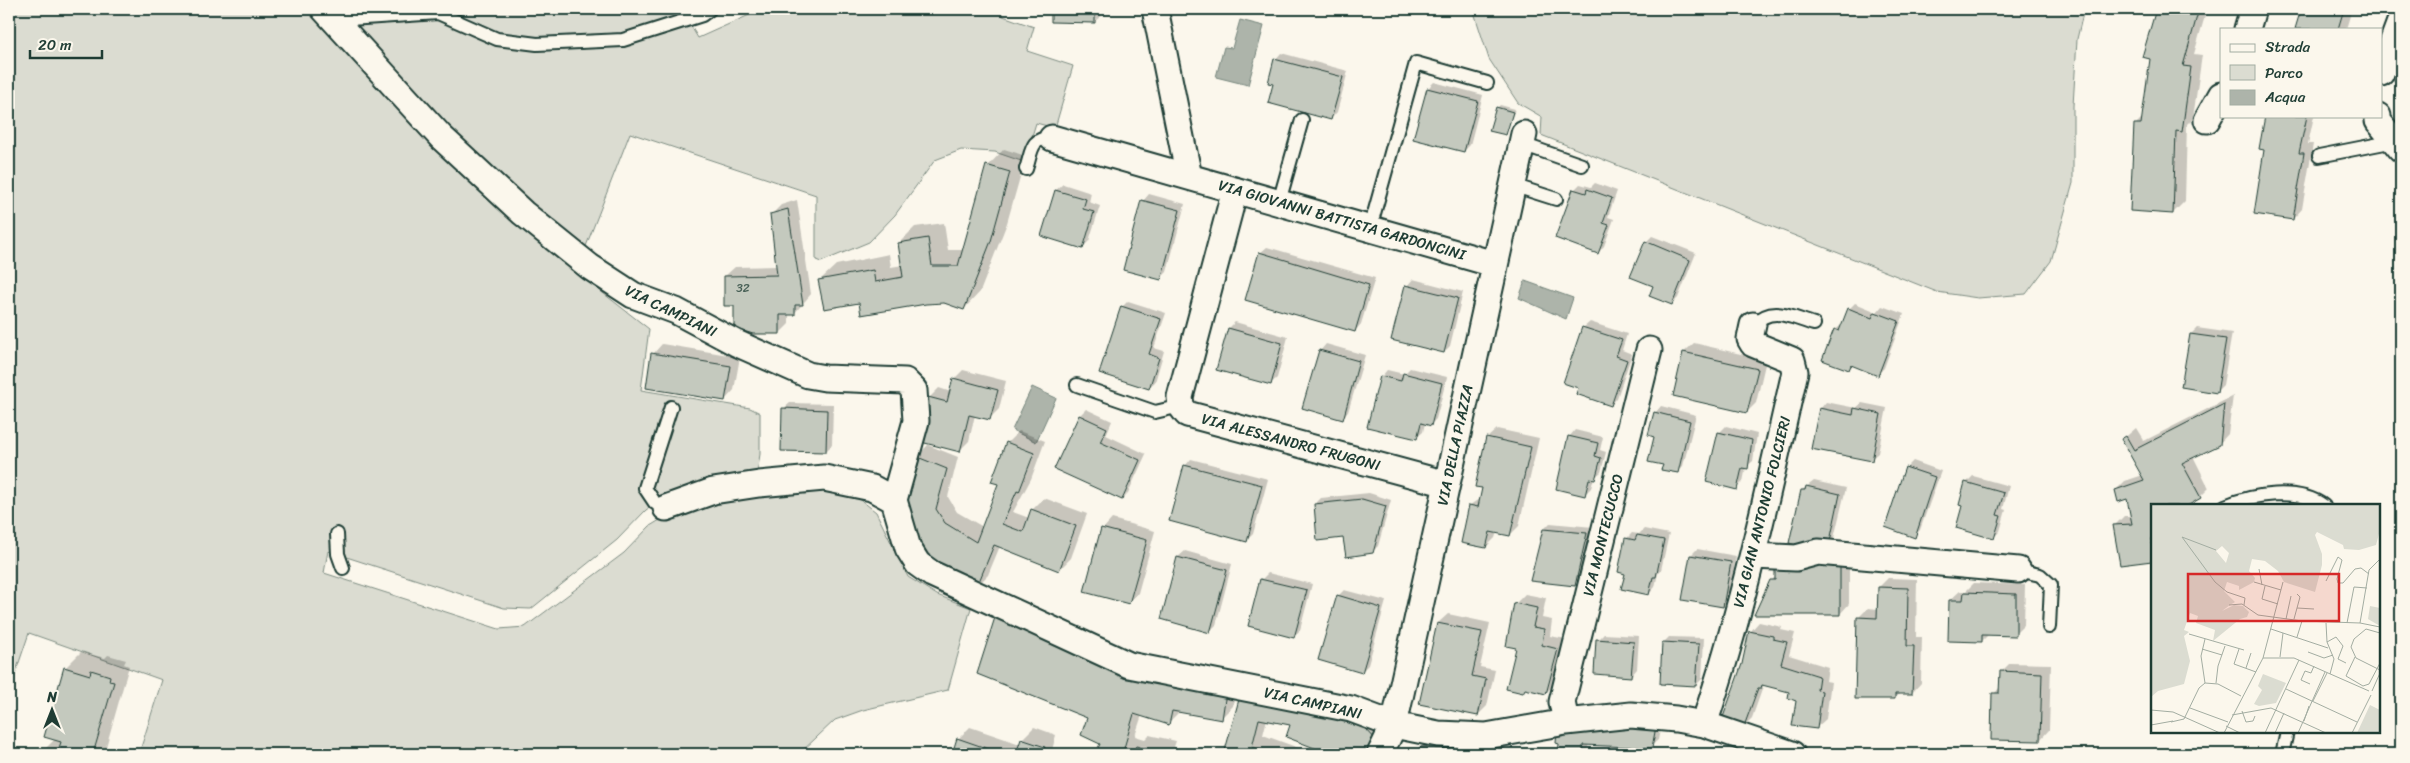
<svg xmlns="http://www.w3.org/2000/svg" width="2410" height="763" font-family="Sriracha,sans-serif">
<style>
.green{fill:#dbdcd1;stroke:#7d8c82}
.water{fill:#adb4aa;stroke:#74847b}
.shadow{fill:#0003}
.building{fill:#c4c9be;stroke:#1f3d34}
.lines{fill:none;stroke-linecap:round;stroke-linejoin:round}
.service-casing{stroke:#1f3d34;stroke-width:16}
.minor-casing{stroke:#1f3d34;stroke-width:29}
.service{stroke:#fbf7ec;stroke-width:12}
.minor{stroke:#fbf7ec;stroke-width:25}
.labels{text-anchor:middle;stroke-width:4.5;stroke-linejoin:round;paint-order:stroke}
.number-label{font-size:12px;fill:#486056}
.street-label{font-size:15px;fill:#1f3d34;stroke:#fbf7ec}
.inset-road{fill:none;stroke:#a3ada2;stroke-width:1}
.view{fill:#d62828;fill-opacity:0.15;stroke:#d62828;stroke-width:2.5}
.inset-edge{fill:none;stroke:#1f3d34;stroke-width:2.5}
</style>
<rect width="100%" height="100%" fill="#fbf7ec"/>
<filter id="ink" filterUnits="userSpaceOnUse"><feTurbulence type="fractalNoise" baseFrequency=".02" numOctaves="2"/><feDisplacementMap in="SourceGraphic" scale="10" xChannelSelector="R" yChannelSelector="G"/><feConvolveMatrix kernelMatrix="1 2 1 2 8 2 1 2 1" color-interpolation-filters="sRGB"/></filter>
<g filter="url(#ink)">
<path class="green" d="M9 9H681L698 38 756 12 757 9H1000L1003 16 1034 27 1027 51 1073 66 1055 128 1036 123 1024 162 995 152 961 150 935 160 895 215 869 242 821 262 816 260V195L630 133 576 272 649 329 641 390 750 408 760 413V454L757 474 667 495 646 510 617 540 531 609 504 608 328 551 324 573 499 629 525 627 624 553 650 526 673 512 696 505 821 486 857 497 876 512 908 577 937 595 971 608 948 690 863 710 835 720 799 754H139L162 680 29 633 9 692Z
M1473 9H2084L2077 39 2073 106V183L2051 261 2026 294 1978 298 1937 292 1541 135 1542 117 1518 103 1489 59Z"/>
<path class="water" d="M1240 20 1264 26 1248 85 1216 77 1224 47 1232 48Z
M1525 281 1573 298 1566 319 1519 298Z
M1032 387 1056 398 1036 442 1012 430Z"/>
<path class="shadow" d="M1052 9H1106H1101V16L1094 22 1052 21Z
M2157 9H2207L2194 54 2202 55 2193 118 2187 124 2185 201 2173 213 2135 125 2143 117 2151 58 2144 56Z
M2302 9H2352L2346 29H2297Z
M1281 53 1348 71 1337 112 1331 119 1275 83V60Z
M1434 82 1483 95 1470 145 1464 151 1428 88Z
M1500 105 1515 109 1506 134 1497 108Z
M2267 116H2314L2308 144H2313L2302 209 2293 219 2266 149Z
M1004 149 1026 156 1007 223 980 292 964 309 944 302 860 301 819 281 836 265 889 254 891 267 903 265 899 243 915 227 944 223 948 250H964L988 166Z
M1595 183 1617 191 1608 217 1614 219 1604 246 1598 253 1574 190 1580 184 1591 187Z
M1063 184 1091 193 1089 202 1100 206 1089 241 1083 247 1056 190Z
M1149 194 1185 204 1167 272 1160 279 1143 201Z
M797 200 811 294 794 314H789V324L780 333 735 304 725 276 735 267 777 266 771 215 781 205Z
M1652 236 1696 253 1678 298 1672 304 1646 242Z
M1267 247 1375 278 1361 324 1355 331 1260 253Z
M1413 279 1463 292 1450 346 1444 352 1407 286Z
M1128 301 1166 313 1154 348 1164 351 1155 382 1148 388 1122 307Z
M1855 303 1877 312 1882 306 1904 314 1884 368 1878 374 1853 365 1849 369 1835 330 1843 324 1849 309Z
M1235 322 1288 337 1277 378 1270 384 1229 328Z
M1590 322 1627 334 1622 350 1632 354 1617 398 1611 405 1583 328Z
M2197 328 2232 333 2223 385 2217 391 2191 334Z
M1694 343 1766 360 1756 403 1747 412 1674 395 1684 352Z
M662 344 740 357 734 390 725 400 653 354Z
M1326 344 1365 355 1348 412 1342 418 1320 351Z
M1410 368 1447 377 1436 419 1430 425 1425 423 1423 432 1416 438 1381 377 1387 370 1404 374Z
M963 370 1006 381 999 409 990 418 975 415 969 441 959 451 929 398 939 388 951 392 954 379Z
M2233 396 2228 434 2219 444 2193 456 2209 488 2200 497 2152 506V560L2121 563 2115 525 2124 516H2132L2127 498 2116 490 2125 481 2143 475 2122 440 2136 428 2144 441Z
M1826 402 1856 408 1862 403 1887 408 1878 453 1871 459 1820 409Z
M790 403 833 404 832 445 826 451 783 409Z
M1661 406 1696 415 1683 466 1677 472 1664 464 1655 436V413Z
M1086 409 1112 421 1106 435 1146 454 1128 493 1122 499 1056 468 1080 415Z
M1726 426 1757 434 1753 461 1746 467 1743 482 1736 488 1707 481 1720 432Z
M1497 429 1539 438 1519 526 1510 535 1497 532 1495 538 1486 547 1470 505 1482 497 1487 438Z
M1575 430 1603 437 1600 450 1606 452 1601 472 1594 478 1591 488 1585 494 1569 437Z
M1019 431 1045 441 1031 479 1013 512 1029 518 1032 510 1044 498 1087 514 1071 558 1059 570 1000 546 988 575 976 587 919 552 916 457 928 445 958 457 948 497 957 512 983 527 1000 483 1007 443Z
M1191 459 1268 479 1253 534 1247 540 1185 466Z
M1913 461 1941 471 1920 530 1914 536 1906 468Z
M1973 476 2009 486 2003 509 2006 510 2000 531 1994 537 1964 505 1966 483Z
M1814 481 1846 488 1834 538 1828 544 1810 540 1805 545 1802 490Z
M1369 493 1391 500 1378 546 1372 552 1345 537 1315 504 1321 498Z
M1112 519 1155 531 1138 593 1129 602 1103 529Z
M1550 523 1593 527 1580 578 1574 584 1544 529Z
M1644 529 1669 534 1661 570 1658 573 1655 587 1649 594 1626 573V539L1632 533 1639 534Z
M1697 549 1736 556 1729 600 1723 606 1691 555Z
M1849 550V604L1840 614 1771 581 1776 576Z
M1185 551 1232 564 1216 625 1210 631 1162 618 1178 557Z
M1268 573 1312 584 1300 630 1294 637 1250 625 1262 579Z
M1888 578 1917 579 1916 637H1922L1921 683 1912 693H1900L1895 698 1859 617 1868 608 1878 609 1879 587Z
M1974 583 2025 585 2024 625 2015 634H1989L1982 641 1950 600 1960 591H1966Z
M1344 590 1386 601 1368 665 1362 671 1338 596Z
M1525 594 1546 598 1542 618 1552 620 1550 636 1566 639 1555 683 1546 693 1526 688 1523 691 1515 604Z
M1448 614 1490 623 1480 667 1495 670 1487 706 1478 715 1421 703 1438 623Z
M1759 622 1782 627 1781 630 1795 633 1789 655 1828 667 1826 681 1831 682 1826 719 1816 728 1791 692 1764 684 1752 718 1743 727 1744 664 1750 632Z
M1604 634 1639 636 1637 669 1631 676 1598 640Z
M1669 637 1704 638 1702 679 1696 685 1663 643Z
M1096 645 1237 680 1233 706 1221 718 1180 711 1168 723 1142 715 1135 736 1145 739 1149 735 1176 741 1174 747 1197 754H1096L1102 743 1088 717Z
M81 652 105 658 108 655 126 660 124 664 129 666 104 754H40L55 739 65 668Z
M2010 663 2051 664 2049 730 2040 740 1994 694 2000 687 2001 672Z
M1242 693 1376 716 1378 754H1334L1287 736 1292 724 1267 719 1263 735 1304 750 1302 754H1226Z
M1663 715 1658 740 1651 746 1589 744 1586 754H1560V743Z
M970 727 1020 744 1022 739 1034 727 1056 735 1051 754H954L958 739Z
M1508 734 1504 754H1412L1431 738Z"/>
<path class="building" d="M1051 9H1107V10H1095V23L1051 22Z
M2156 9H2199L2183 66 2191 67 2182 132 2176 131 2173 214 2130 211 2134 124H2141L2150 59 2142 57Z
M2301 9H2344L2338 29H2295Z
M1274 59 1343 77 1331 120 1268 103 1273 84 1268 83Z
M1427 88 1478 101 1464 152 1413 139Z
M1496 107 1513 112 1506 135 1489 131Z
M2265 116H2307L2299 153H2304L2293 220 2254 214 2264 150 2259 149Z
M986 165 1010 172 991 241 964 310 944 303 926 304 861 315 859 303 824 309 818 280 873 270 875 282 903 277 898 243 928 238 932 266H958Z
M1573 189 1586 193 1587 189 1612 198 1603 223 1609 225 1598 254 1555 238Z
M1055 190 1086 199 1083 209 1094 212 1083 249 1041 236Z
M1141 200 1180 210 1161 280 1123 270Z
M788 209 803 305H795V315H780V334H753L734 328V306H724V276L777 275 770 214Z
M1645 241 1690 260 1672 305 1649 296 1653 286 1630 277Z
M1259 252 1369 285 1355 332 1245 300Z
M1405 285 1458 298 1444 353 1391 340Z
M1121 306 1161 319 1149 354 1159 358 1149 389 1099 373Z
M1848 308 1872 318 1875 312 1899 321 1878 376 1851 365 1849 370 1822 360 1834 329 1839 331Z
M1582 327 1622 340 1616 356 1627 360 1611 406 1576 394 1578 388 1563 383Z
M1228 328 1282 343 1271 385 1216 370Z
M2190 334 2226 339 2217 393 2181 387Z
M1319 350 1359 361 1343 420 1302 408Z
M1683 352 1758 369 1747 413 1673 396Z
M651 353 731 366 725 401 646 388Z
M1403 373 1442 383 1431 426 1421 423 1417 439 1367 427 1380 376 1401 381Z
M953 378 998 390 990 420 969 415 960 452 917 441 928 397 947 402Z
M2224 404 2220 445 2182 463 2201 498 2187 506H2152V561L2120 565 2113 525 2132 524 2127 499 2118 502 2115 490 2144 480 2121 439 2126 436 2134 450Z
M782 408 827 410 826 452 781 451Z
M1819 408 1853 415 1854 408 1881 414 1872 461 1811 449Z
M1654 412 1690 421 1678 473 1661 470 1663 465 1648 462 1654 437 1648 435Z
M1079 415 1107 428 1100 442 1140 460 1122 500 1054 469Z
M1718 432 1752 440 1748 469 1742 468 1737 490 1706 482Z
M1568 436 1598 443 1595 456 1601 458 1595 480 1589 479 1585 496 1556 489Z
M1486 437 1531 447 1510 536 1490 532 1486 548 1461 543 1469 505 1478 507 1482 488 1475 487Z
M1006 442 1034 453 1019 492 1017 491 1002 524 1023 532 1031 509 1076 526 1059 571 994 545 976 589 918 553 903 501 915 456 947 469 936 509 945 523 976 542 998 484 991 482Z
M1184 465 1262 485 1247 542 1169 521Z
M1905 467 1935 477 1915 538 1885 527Z
M1965 482 2004 493 1997 515 2001 516 1994 539 1956 528 1962 506 1959 505Z
M1806 486 1840 494 1829 546 1807 541 1805 547 1789 543 1801 490H1805Z
M1362 499 1386 506 1373 553 1346 557 1343 538 1317 541 1314 504Z
M1101 528 1147 540 1129 604 1084 592Z
M1543 529 1587 533 1575 586 1530 581Z
M1637 535 1664 540 1656 577H1653L1649 595 1621 589 1625 574 1618 572 1625 538 1635 540Z
M1690 555 1731 562 1723 607 1682 600Z
M1177 557 1227 570 1210 633 1161 619Z
M1840 559V615H1754L1770 580H1775V569H1805V563Z
M1260 579 1307 590 1294 638 1248 626Z
M1878 587 1908 588 1907 646H1914L1912 694H1895V699H1855L1857 617 1877 618Z
M1964 592 2016 594V636L1982 635V642L1948 641 1949 600H1963Z
M1337 595 1381 608 1362 673 1318 660Z
M1514 603 1537 608 1533 627 1544 629 1542 645 1558 649 1546 694 1525 689 1523 693 1506 689 1516 648 1506 646Z
M997 611 1226 692 1222 720 1172 711 1169 725 1134 714 1124 748 1133 751 1136 746 1164 754H1095L1100 744 1081 735 1087 718 977 674Z
M1437 623 1482 632 1472 676 1486 679 1478 716 1419 704Z
M1749 631 1773 636V639L1787 642 1781 664 1819 676 1817 690 1822 691 1817 729 1792 726 1796 701 1788 698 1789 692 1762 685 1761 688H1758L1743 729 1722 720 1742 664Z
M1596 639 1634 642 1631 677 1594 674Z
M1662 642 1699 644 1696 686 1660 684Z
M64 667 90 675 91 670 110 676 109 681 114 682 93 754H57L61 742 44 737Z
M2000 671 2042 673 2040 741 1991 740 1992 693H1999Z
M1241 692 1348 718 1364 727 1379 743 1373 754H1330L1286 737 1290 725 1259 719 1252 747 1271 754H1224Z
M1657 721 1652 748 1583 745V754H1558L1559 744 1556 743 1557 731Z
M957 738 1003 754H952Z
M1021 739 1045 747 1043 754H1016Z
M1499 742 1497 754H1412L1421 747Z"/>
<g class="lines">
<g class="service-casing">
<path id="service" d="M335 20 438 13 497 39 537 44 623 40 702 15 710 9
M1522 144 1582 165
M2319 156 2395 141
M1026 169C1032 152 1030 137 1052 138
M1512 185 1556 199
M1279 202 1302 120
M1370 228 1416 63 1487 83
M1753 325C1772 305 1790 317 1814 324
M1077 385 1155 412 1181 406
M2225 506C2252 494 2299 487 2324 506
M666 508 655 503 645 488 671 407
M337 534 338 554 343 568
M2018 570 2040 575 2051 585 2049 627
M2282 754 2287 732"/>
</g>
<g class="minor-casing">
<path id="minor" d="M324 9 441 137 523 213 590 267 633 295 676 311 736 343 808 375 825 378 905 381 914 390 916 421 894 500 908 548 918 564 932 574 1129 665 1351 709 1394 725 1438 734 1486 736 1566 722 1631 715 1676 719 1704 724 1792 754
M1155 9 1189 177
M2247 29 2253 9
M2381 73 2401 19
M2378 116V121L2401 149
M2207 120 2221 95
M1052 138 1494 264
M1235 190 1180 397 1181 406 1187 414 1447 484
M666 508 713 491 759 484 824 478 872 488 894 500
M1753 556 1796 558 1818 552 2018 570
M1566 722 1562 702 1649 350
M1704 724C1743 609 1768 490 1795 372L1792 360 1753 344 1750 339 1753 325
M1380 754 1394 725 1524 134"/>
</g>
<use href="#service" class="service"/>
<use href="#minor" class="minor"/>
</g>
</g>
<g class="labels">
<g class="number-label">
<text x="743" y="292">32</text>
</g>
<g class="street-label">
<text transform="translate(1342 220) rotate(16)" y="5">VIA GIOVANNI BATTISTA GARDONCINI</text>
<text transform="translate(671 311) rotate(26)" y="5">VIA CAMPIANI</text>
<text transform="translate(1291 442) rotate(15)" y="5">VIA ALESSANDRO FRUGONI</text>
<text transform="translate(1455 445) rotate(-78)" y="5">VIA DELLA PIAZZA</text>
<text transform="translate(1762 512) rotate(-76)" y="5">VIA GIAN ANTONIO FOLCIERI</text>
<text transform="translate(1603 535) rotate(-76)" y="5">VIA MONTECUCCO</text>
<text transform="translate(1313 703) rotate(13)" y="5">VIA CAMPIANI</text>
</g>
</g>
<g transform="translate(2151 504)">
<rect width="229" height="229" fill="#fbf7ec"/>
<path d="M0 0H229V26L225 41 208 46 193 45 192 41 166 28 164 31 171 50V61L164 88 133 78 127 67 114 57 101 55 98 67 104 74 103 78 88 86V82L76 78 73 87 84 98 79 101 71 107 83 101 92 102 98 108 96 113 89 115 62 137 64 126 45 119 47 112 39 109 33 126 38 128 33 132 39 157 33 180 7 187 0 193ZM71 42 78 49 75 59 65 47ZM219 102 229 104V122L217 115ZM112 170 135 179 125 199 108 202 103 200 111 186 107 182ZM219 201 229 206V229H206Z" fill="#dbdcd1" fill-rule="evenodd"/>
<path class="inset-road" d="M65 46 31 33 64 78 76 88 94 94 93 101M108 65 111 81M175 77 187 53 191 56 186 75 187 79H192L204 65 210 64 218 70M103 78 130 86M114 82 111 95 127 100M78 101 91 100 107 111 151 117M146 104 163 105M135 115 140 92M143 115 149 93 146 90M175 119 176 138 183 155 179 170M196 119 203 83 216 84M209 119 218 66 229 55M120 125 177 144M229 129 215 125 203 135 200 143 205 154 229 166M38 130 93 146M146 133 151 117 209 119 229 123M176 138 185 133 192 142 187 155 195 159M51 145 71 151M88 145 83 160 105 168M157 148 173 154 182 151M129 153 132 129M204 153 195 172 212 182 218 180 229 159M112 154H143L218 187M95 164 100 149M54 179 50 152 54 135M65 179 67 162 74 142M159 180 150 176 154 167 160 169 163 162M135 185 206 218M221 187 229 169M162 197 176 169M39 204 77 218M0 206 22 208 40 216M91 207 95 218 102 217 104 212M81 211 120 204 175 229M40 216 69 229M153 217 158 202M20 218 33 215 48 184 54 179 67 180 90 192M0 221 22 217M75 222 89 229M13 229H32M73 229 112 154 132 78M114 229 148 156M124 229 133 209M147 229 174 168M201 229 220 191"/>
<path class="view" d="M37 70H188V117H37Z"/>
<rect width="229" height="229" class="inset-edge"/>
</g>
<rect width="2410" height="763" fill="none" stroke="#fbf7ec" stroke-width="30"/>
<rect x="15" y="15" width="2380" height="733" fill="none" stroke="#1f3d34" stroke-width="2" filter="url(#ink)"/>
<rect x="2220" y="28" width="162" height="90" fill="#fbf7ec" stroke="#a3ada2"/>
<rect x="2230" y="44" width="25" height="8" fill="#fbf7ec" stroke="#a3ada2"/>
<text x="2265" y="52" font-size="15" fill="#1f3d34">Strada</text>
<rect x="2230" y="65" width="25" height="15" fill="#dbdcd1" stroke="#a3ada2"/>
<text x="2265" y="78" font-size="15" fill="#1f3d34">Parco</text>
<rect x="2230" y="90" width="25" height="15" fill="#adb4aa" stroke="#a3ada2"/>
<text x="2265" y="102" font-size="15" fill="#1f3d34">Acqua</text>
<g transform="translate(52 710)" stroke="#fbf7ec" stroke-width="4" paint-order="stroke">
<path d="M0-4L9 19L0 12L-9 19Z" fill="#1f3d34"/>
<text y="-8" font-size="14" font-weight="bold" text-anchor="middle" fill="#1f3d34">N</text>
</g>
<path d="M30 50v8h72v-8" fill="none" stroke="#1f3d34" stroke-width="2.5"/>
<text x="38" y="50" font-size="15" fill="#1f3d34" stroke="#fbf7ec" stroke-width="4" paint-order="stroke">20 m</text>
</svg>
